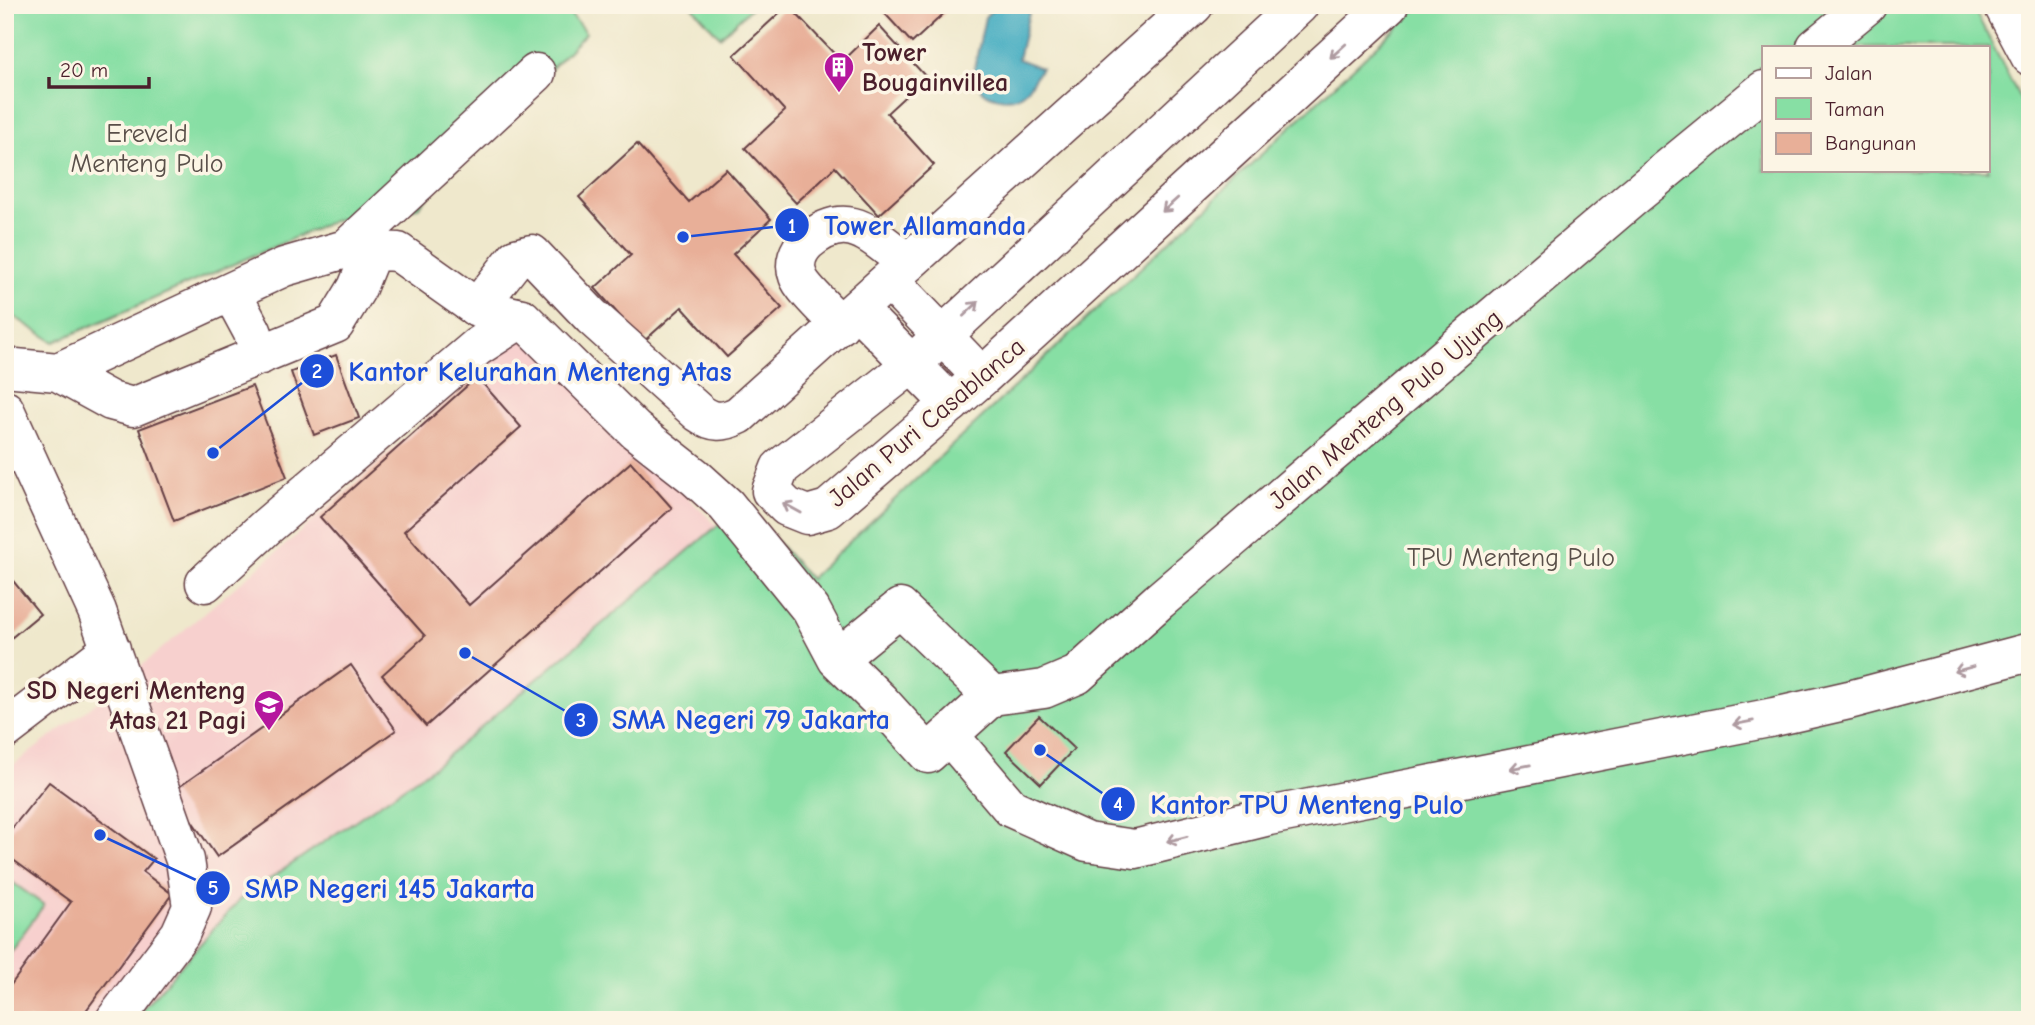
<svg xmlns="http://www.w3.org/2000/svg" width="2035" height="1025" font-family="'Comic Neue',sans-serif">
<style>
.built{fill:#f7d0ce}
.green{fill:#87dfa4;stroke:#687f68;stroke-width:2;fill-rule:evenodd}
.water{fill:#42acc1;stroke:#466676;stroke-width:2}
.building{fill:#e8af98}
.lines{fill:none;stroke-linecap:round;stroke-linejoin:round}
.minor-casing{stroke:#633d43;stroke-width:41}
.major-casing{stroke:#633d43;stroke-width:41}
.minor{stroke:#fff;stroke-width:38}
.major{stroke:#fff;stroke-width:38}
.oneway{stroke:#ae9aa0}
.labels{text-anchor:middle;stroke-width:7;stroke-linejoin:round;paint-order:stroke}
.poi-label{font-size:26px;font-weight:bold;fill:#4a1f2b;stroke:#fcf5e5;text-anchor:start}
.park-label{font-size:26px;fill:#594f49;stroke:#fcf5e5}
.street-label{font-size:26px;fill:#4a1f2b;stroke:#fcf5e5}
.leader{fill:none;stroke:#1d4ed8;stroke-width:2.5}
.callout-dot{fill:#1d4ed8;stroke:#fcf5e5;stroke-width:2.5}
.mark-label{font-size:21px;text-anchor:middle;font-weight:bold;fill:#fff}
.callout-label{font-size:28px;text-anchor:middle;font-weight:bold;fill:#1d4ed8;stroke:#fcf5e5;stroke-width:7;stroke-linejoin:round;paint-order:stroke}
</style>
<rect width="100%" height="100%" fill="#fcf5e5"/>
<filter id="ink" filterUnits="userSpaceOnUse"><feTurbulence type="fractalNoise" baseFrequency=".0143" numOctaves="2"/><feDisplacementMap in="SourceGraphic" scale="14" xChannelSelector="R" yChannelSelector="G"/><feConvolveMatrix kernelMatrix="1 2 1 2 8 2 1 2 1" color-interpolation-filters="sRGB"/></filter>
<filter id="wash" filterUnits="userSpaceOnUse"><feTurbulence type="fractalNoise" baseFrequency=".00686" numOctaves="4" result="noise"/><feDisplacementMap in="SourceGraphic" scale="28" xChannelSelector="R" yChannelSelector="G"/><feGaussianBlur stdDeviation="1.57" result="paint"/><feColorMatrix in="noise" values="0 0 0 0 0 0 0 0 0 0 0 0 0 0 0 0 0 1.4 0 .05"/><feComposite in="paint" operator="in"/></filter>
<g filter="url(#wash)">
<rect width="100%" height="100%" fill="#efe8cc"/>
<path class="built" d="M521 334 717 526 435 766 239 900 133 1020H5V771L103 698 291 540Z"/>
<path class="green" d="M5 5H563L586 33 417 208 333 221 54 342 10 314 5 303Z
M691 5H754L720 37Z
M1420 5H1972L2030 118V1020H133L239 900 435 766 743 504 810 579ZM1764 47H1988V170H1764Z
M5 877 44 905 5 958Z"/>
<path class="water" d="M997 5H1031L1018 59 1041 68C1024 97 1015 107 982 92L974 70 985 17Z"/>
<g id="blocks">
<path class="building" d="M788 5 842 62 879 26 926 77 887 113 934 165 879 215 835 167 796 203 745 148 785 111 734 55Z
M877 5H953L912 43Z
M637 144 689 202 726 169 771 219 733 254 782 308 727 357 682 307 643 342 595 288 631 255 579 197Z
M336 355 359 418 314 435 291 372Z
M477 377 521 427 404 531 469 605 631 462 672 508 426 726 382 675 425 636 320 517Z
M252 386 287 477 174 521 139 429Z
M5 571 40 614 5 643Z
M351 665 396 730 217 857 172 792Z
M1039 716 1074 749 1041 784 1006 751Z
M49 782 154 859 143 872 172 894 79 1020H5V993L71 902 5 854V837Z"/>
</g>
</g>
<g filter="url(#ink)">
<use href="#blocks" fill-opacity="0" stroke="#633d43" stroke-width="2"/>
<g class="lines">
<g class="minor-casing">
<path id="minor" d="M1299 5 912 364 780 468 771 491 787 507 807 515 828 509 982 377 1389 5
M1816 47 1867 5
M346 249 536 73
M889 280 982 377
M231 292 252 331 261 355
M477 308 516 258 532 254 592 317 699 413C713 423 723 423 739 415L1194 5
M857 309 951 404
M840 325C830 314 801 287 798 276 793 263 798 251 807 242 849 206 872 237 908 263
M5 367 58 372 284 267 346 249 398 252 477 308 522 318 635 430 695 477 726 505 811 610 837 659 880 701 928 754 992 696
M58 372 111 401 133 407 335 324 357 288 372 251
M5 410 97 611 185 860 192 907 180 934 115 1020
M205 583 266 527 477 347 522 318
M837 659 900 608 992 696 1044 689 1077 675 1159 601 1631 199 1764 90
M5 730 111 649
M949 735 1011 808 1087 842 1135 849 1269 816 1774 717 1849 700 2030 652"/>
</g>
<g class="major-casing">
<path id="major" d="M2003 5 2030 56"/>
</g>
<use href="#minor" class="minor"/>
<use href="#major" class="major"/>
</g>
<defs><path id="oneway-shaft" d="M-6 0H5M1.5-3L5.5 0L1.5 3" fill="none" stroke-width="1.6" stroke-linecap="round" stroke-linejoin="round" transform="scale(1.75)"/></defs>
<g class="oneway">
<use href="#oneway-shaft" transform="translate(1338 51) rotate(138)"/>
<use href="#oneway-shaft" transform="translate(1170 205) rotate(138)"/>
<use href="#oneway-shaft" transform="translate(971 309) rotate(-43)"/>
<use href="#oneway-shaft" transform="translate(792 508) rotate(-151)"/>
<use href="#oneway-shaft" transform="translate(1964 669) rotate(165)"/>
<use href="#oneway-shaft" transform="translate(1743 723) rotate(169)"/>
<use href="#oneway-shaft" transform="translate(1520 767) rotate(169)"/>
<use href="#oneway-shaft" transform="translate(1177 839) rotate(166)"/>
</g>
</g>
<defs>
<g id="building-pin" transform="scale(1.575)"><path d="M0 17L-7.5 6A9.5 9.5 0 1 1 7.5 6Z" fill="#b5179e" stroke="#fcf5e5"/><path d="M-4-6H4V6H1V3H-1V6H-4ZM-2.5-4.3h1.7v1.8h-1.7ZM.8-4.3h1.7v1.8H.8ZM-2.5-1h1.7V.8h-1.7ZM.8-1h1.7V.8H.8Z" fill="#fff"/></g>
<g id="school-pin" transform="scale(1.575)"><path d="M0 17L-7.5 6A9.5 9.5 0 1 1 7.5 6Z" fill="#b5179e" stroke="#fcf5e5"/><path d="M0-5L7-2L0 1L-7-2ZM-4 1L0 2.5L4 1V4Q0 6-4 4Z" fill="#fff"/></g>
</defs>
<g fill-rule="evenodd">
<use href="#building-pin" x="839" y="67"/>
<use href="#school-pin" x="269" y="705"/>
</g>
<g class="labels">
<g class="poi-label">
<text x="862" y="61">Tower<tspan x="862" dy="30">Bougainvillea</tspan></text>
<text x="246" y="699" text-anchor="end">SD Negeri Menteng<tspan x="246" dy="30">Atas 21 Pagi</tspan></text>
</g>
<g class="park-label">
<text x="147" y="142">Ereveld<tspan x="147" dy="30">Menteng Pulo</tspan></text>
<text x="1511" y="566">TPU Menteng Pulo</text>
</g>
<g class="street-label">
<text transform="translate(1385 409) rotate(-40)" y="9">Jalan Menteng Pulo Ujung</text>
<text transform="translate(926 422) rotate(-40)" y="9">Jalan Puri Casablanca</text>
</g>
</g>
<path class="leader" d="M683 237L792 225M213 453L317 371M465 653L581 720M1040 750L1118 804M100 835L213 888"/>
<g class="callout-dot">
<circle cx="683" cy="237" r="7"/>
<circle cx="213" cy="453" r="7"/>
<circle cx="465" cy="653" r="7"/>
<circle cx="1040" cy="750" r="7"/>
<circle cx="100" cy="835" r="7"/>
<circle cx="792" cy="225" r="18"/>
<circle cx="317" cy="371" r="18"/>
<circle cx="581" cy="720" r="18"/>
<circle cx="1118" cy="804" r="18"/>
<circle cx="213" cy="888" r="18"/>
</g>
<g class="mark-label">
<text x="792" y="233">1</text>
<text x="317" y="378">2</text>
<text x="581" y="727">3</text>
<text x="1118" y="811">4</text>
<text x="213" y="895">5</text>
</g>
<g class="callout-label">
<text x="925" y="235">Tower Allamanda</text>
<text x="540" y="381">Kantor Kelurahan Menteng Atas</text>
<text x="751" y="729">SMA Negeri 79 Jakarta</text>
<text x="1307" y="814">Kantor TPU Menteng Pulo</text>
<text x="390" y="898">SMP Negeri 145 Jakarta</text>
</g>
<rect width="2035" height="1025" fill="none" stroke="#fcf5e5" stroke-width="28"/>
<rect x="1762" y="46" width="228" height="126" fill="#fcf5e5" stroke="#b59f9b" stroke-width="2"/>
<rect x="1776" y="68" width="35" height="10" fill="#ffffff" stroke="#b59f9b" stroke-width="2"/>
<text x="1825" y="80" font-size="21" fill="#4a1f2b">Jalan</text>
<rect x="1776" y="98" width="35" height="21" fill="#87dfa4" stroke="#b59f9b" stroke-width="2"/>
<text x="1825" y="116" font-size="21" fill="#4a1f2b">Taman</text>
<rect x="1776" y="133" width="35" height="21" fill="#e8af98" stroke="#b59f9b" stroke-width="2"/>
<text x="1825" y="150" font-size="21" fill="#4a1f2b">Bangunan</text>
<path d="M49 77v10h100v-10" fill="none" stroke="#4a1f2b" stroke-width="3.5"/>
<text x="60" y="77" font-size="21" fill="#4a1f2b" stroke="#fcf5e5" stroke-width="5" paint-order="stroke">20 m</text>
</svg>
